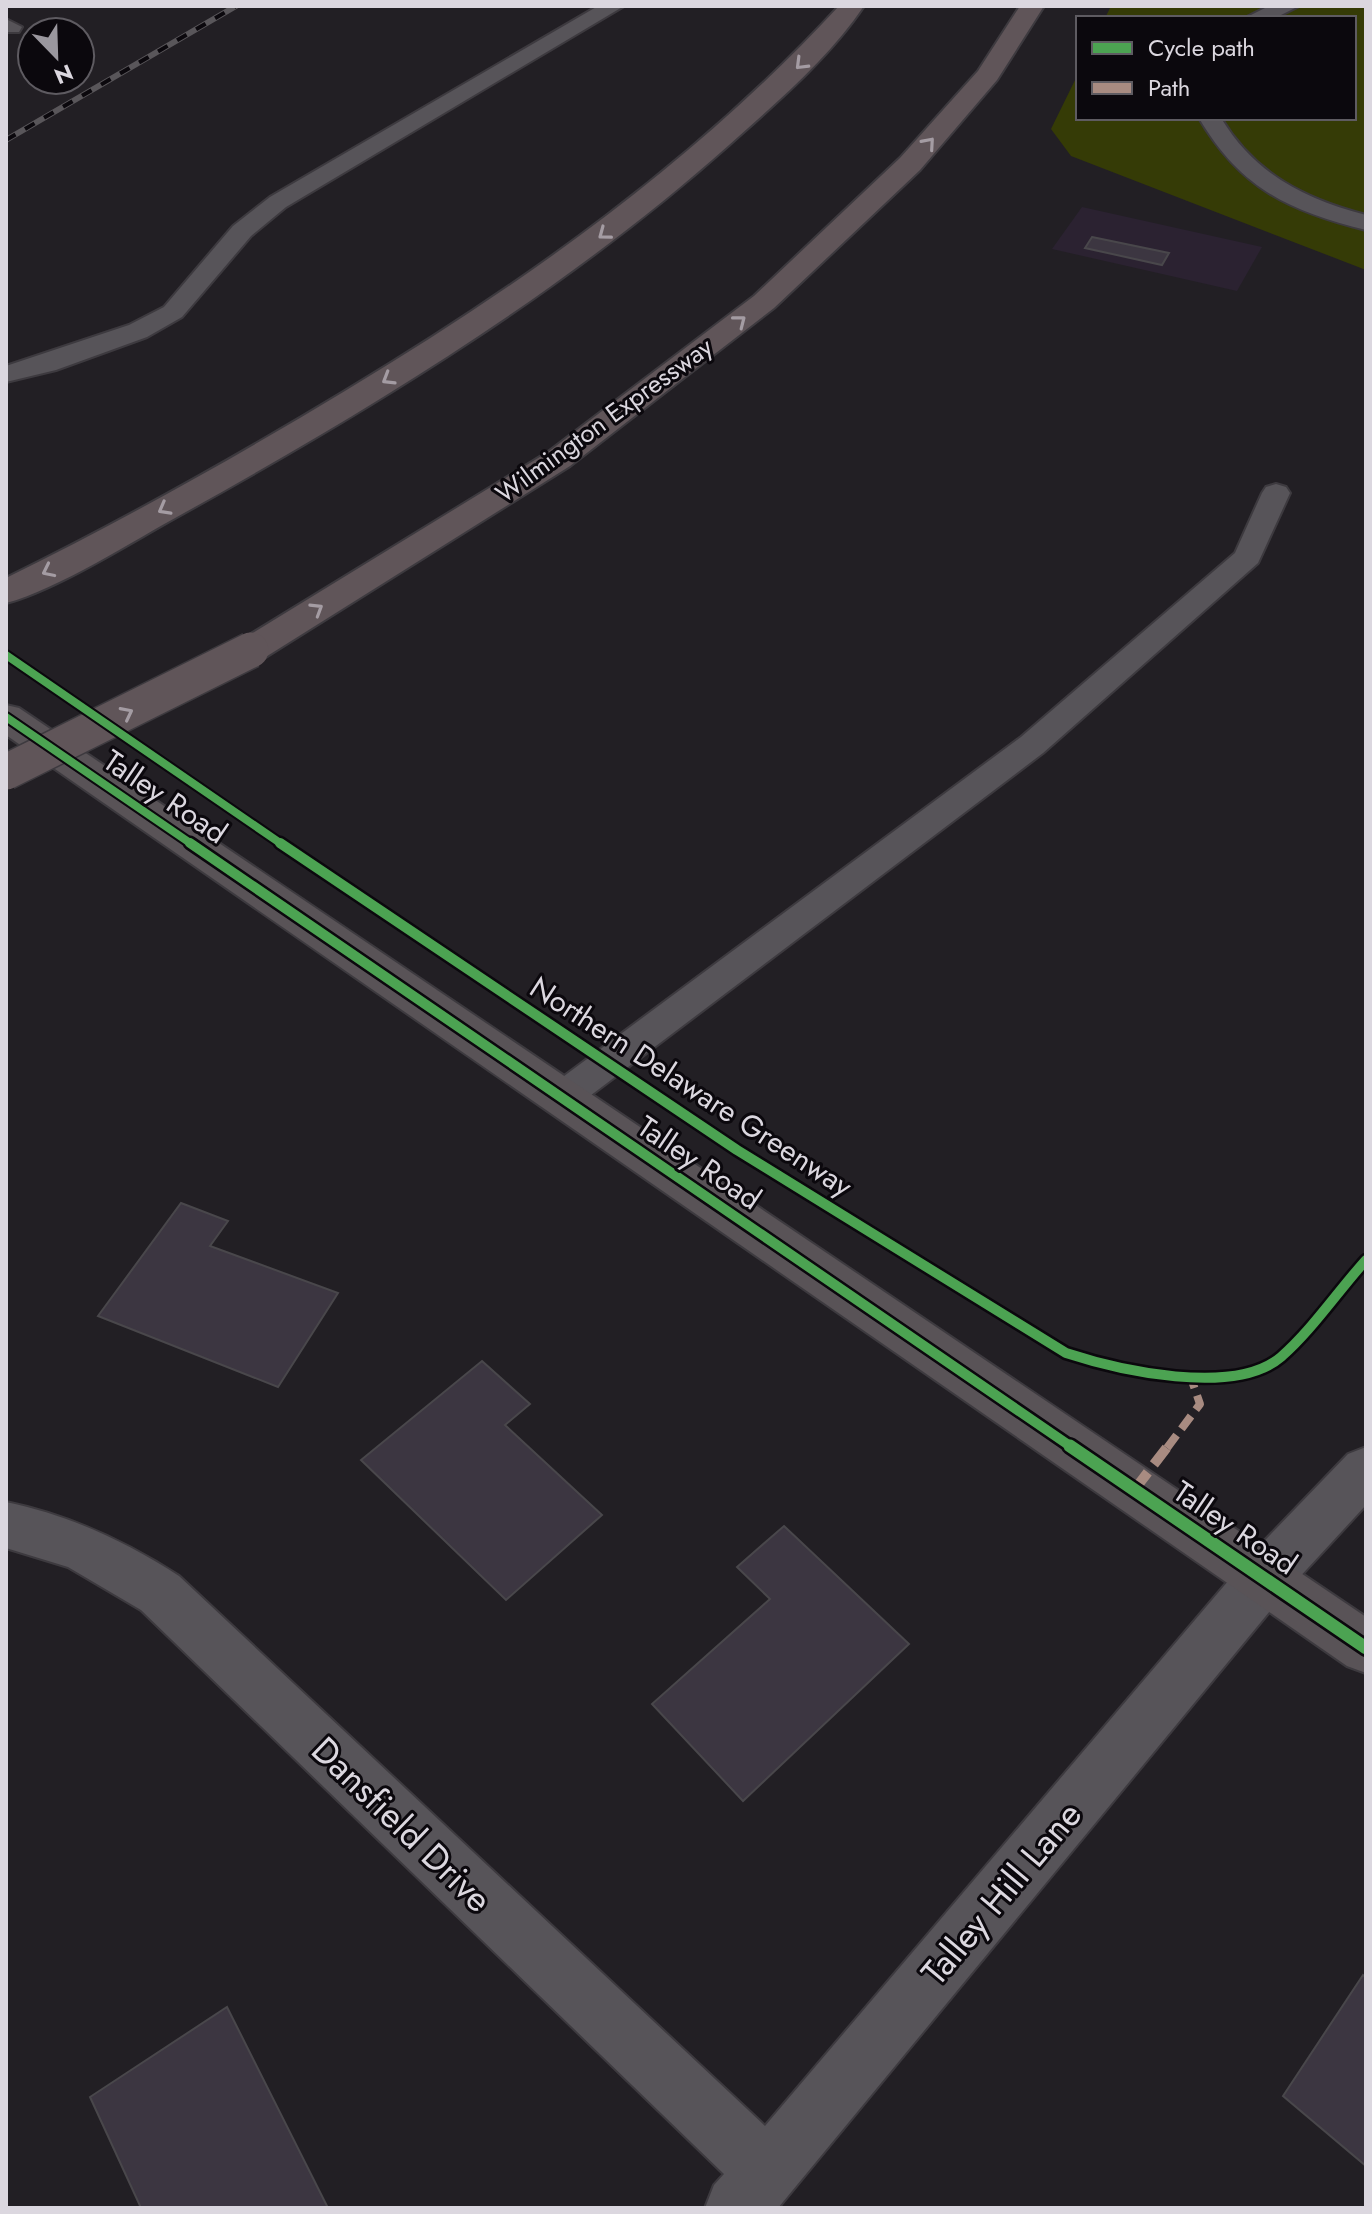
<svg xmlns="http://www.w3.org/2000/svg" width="1372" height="2214" font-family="Jost,sans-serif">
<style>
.built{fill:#2b2231}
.green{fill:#353b06}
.building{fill:#3c3641;stroke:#49474b;stroke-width:2}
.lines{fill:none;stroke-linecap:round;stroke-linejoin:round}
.lane-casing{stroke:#3d3a3f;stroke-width:4}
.street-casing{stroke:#3d3a3f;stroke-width:4}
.secondary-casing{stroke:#3d3a3f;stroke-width:4}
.highway-casing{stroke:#3d3a3f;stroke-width:4}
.lane{fill:#575459;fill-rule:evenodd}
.street{fill:#575459;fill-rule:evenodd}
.secondary{fill:#595357;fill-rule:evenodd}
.highway{fill:#605559;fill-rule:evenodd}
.rail-casing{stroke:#59565a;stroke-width:6}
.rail{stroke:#0b080d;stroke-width:4;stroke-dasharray:11;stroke-linecap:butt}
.highway-bridge-casing{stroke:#3d3a3f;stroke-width:38;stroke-linecap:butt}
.highway-bridge{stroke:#605559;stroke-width:35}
.quiet-far1{stroke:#a88b81;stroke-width:8;stroke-dasharray:16 8;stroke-linecap:butt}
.quiet{stroke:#a88b81;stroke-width:10;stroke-dasharray:21 10;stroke-linecap:butt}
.cycleway-far2-casing{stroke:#0b080d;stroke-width:12}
.cycleway-far1-casing{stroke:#0b080d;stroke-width:15}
.cycleway-casing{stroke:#0b080d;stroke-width:18}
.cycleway-far2{stroke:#4ca352;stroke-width:8}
.cycleway-far1{stroke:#4ca352;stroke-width:10}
.cycleway{stroke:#4ca352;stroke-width:13}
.oneway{stroke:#a49ca3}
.labels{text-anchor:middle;stroke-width:6;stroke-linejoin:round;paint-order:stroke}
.far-street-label{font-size:26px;fill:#dbd7df;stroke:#0b080d}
.street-label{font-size:30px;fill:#dbd7df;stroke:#0b080d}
.near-street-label{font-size:36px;fill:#dbd7df;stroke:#0b080d}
</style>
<rect width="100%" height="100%" fill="#221f24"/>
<path class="built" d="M1082 207 1262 247 1237 291 1052 249Z"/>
<path class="green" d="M1111 6H1366V270L1071 156 1051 129 1078 74V118H1354V18H1105Z"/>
<path class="building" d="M1092 237 1169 253 1162 265 1085 248Z
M181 1203 228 1221 210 1246 338 1293 278 1387 98 1316Z
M482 1361 530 1404 505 1425 602 1515 506 1600 361 1460Z
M784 1526 909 1644 743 1801 652 1704 770 1599 737 1567Z
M1363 1975 1366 1978V2166L1283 2096Z
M227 2007 328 2208H141L90 2097Z"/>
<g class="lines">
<g class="lane-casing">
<path id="lane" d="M598 6H624L286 207 251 236 182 317 147 337 56 370 6 382V366L129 325 164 307 233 226 270 197Z
M1269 6H1299L1275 18H1245Z
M6 19 22 27 19 32H6Z
M1199 118H1221C1255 174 1304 199 1366 215V230C1289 211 1240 188 1199 118Z
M1276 484 1286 487 1290 493 1258 563 1043 753 574 1108 561 1113 548 1108 542 1098 548 1088 1021 737 1235 553 1262 493 1266 487Z"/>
</g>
<g class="street-casing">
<path id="street" d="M1366 1447V1505L1284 1594 778 2208H705L714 2185 724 2174 141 1610 68 1567 6 1548V1502C69 1515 125 1541 179 1576L765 2126 1246 1560 1348 1454Z"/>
</g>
<g class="secondary-casing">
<path id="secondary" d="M6 705 19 708 1366 1617V1673L1347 1666 6 735Z"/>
</g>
<g class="highway-casing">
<path id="highway" d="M839 6H864C829 58 776 103 729 145 566 290 375 407 184 513 136 539 57 590 6 603V578C122 521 234 458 345 391 526 282 695 162 839 6Z
M1020 6H1044L997 80 920 170 774 308 570 466 264 658 251 661 238 658 233 650 238 642 548 452 754 296 900 158 978 71Z"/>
</g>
<use href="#lane" class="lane"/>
<use href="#street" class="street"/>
<use href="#secondary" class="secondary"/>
<use href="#highway" class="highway"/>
<g class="rail-casing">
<path id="rail" d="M6 140 236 6"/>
</g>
<use href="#rail" class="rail"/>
<g class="highway-bridge-casing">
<path id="highway-bridge" d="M6 772 251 650"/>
</g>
<use href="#highway-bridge" class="highway-bridge"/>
<path class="quiet-far1" d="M1167 1448 1200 1404 1191 1378"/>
<path class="quiet" d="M1135 1489 1168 1446"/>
<g class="cycleway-far2-casing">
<path id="cycleway-far2" d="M6 655 283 845
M6 717 193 845"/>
</g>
<g class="cycleway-far1-casing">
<path id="cycleway-far1" d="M190 843 1073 1448
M280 843 737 1150 1066 1353C1118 1370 1234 1397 1281 1357 1312 1330 1338 1291 1366 1260"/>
</g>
<g class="cycleway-casing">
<path id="cycleway" d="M1070 1446 1366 1648"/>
</g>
<use href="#cycleway-far2" class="cycleway-far2"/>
<use href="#cycleway-far1" class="cycleway-far1"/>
<use href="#cycleway" class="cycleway"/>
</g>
<defs><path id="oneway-chevron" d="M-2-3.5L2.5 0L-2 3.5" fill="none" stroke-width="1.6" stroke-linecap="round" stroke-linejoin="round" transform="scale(2)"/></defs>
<g class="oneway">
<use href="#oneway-chevron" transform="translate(801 64) rotate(135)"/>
<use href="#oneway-chevron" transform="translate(929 143) rotate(-49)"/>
<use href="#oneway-chevron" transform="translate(604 234) rotate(143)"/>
<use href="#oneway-chevron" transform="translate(740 321) rotate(-38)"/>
<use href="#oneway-chevron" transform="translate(388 379) rotate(149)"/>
<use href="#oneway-chevron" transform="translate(164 509) rotate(151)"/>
<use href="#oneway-chevron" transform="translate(48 571) rotate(154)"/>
<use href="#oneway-chevron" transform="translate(317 609) rotate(-32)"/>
<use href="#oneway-chevron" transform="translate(127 713) rotate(-27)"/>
</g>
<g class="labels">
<g class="far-street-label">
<text transform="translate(604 420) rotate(-36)" y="9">Wilmington Expressway</text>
</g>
<g class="street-label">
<text transform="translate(165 797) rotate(34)" y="10">Talley Road</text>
<text transform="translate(691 1087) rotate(33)" y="10">Northern Delaware Greenway</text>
<text transform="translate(699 1163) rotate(34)" y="10">Talley Road</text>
<text transform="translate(1235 1528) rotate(34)" y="10">Talley Road</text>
</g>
<g class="near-street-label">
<text transform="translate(402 1824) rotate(44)" y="13">Dansfield Drive</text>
<text transform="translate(1001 1893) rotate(-50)" y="13">Talley Hill Lane</text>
</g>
</g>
<rect width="1372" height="2214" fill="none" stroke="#dbd7df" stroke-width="16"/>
<rect x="1076" y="16" width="280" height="104" fill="#0b080d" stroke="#5e5b61" stroke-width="2"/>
<rect x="1092" y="42" width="40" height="12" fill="#4ca352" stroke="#5e5b61" stroke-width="2"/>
<text x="1148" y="56" font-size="24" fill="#dbd7df">Cycle path</text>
<rect x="1092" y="82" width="40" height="12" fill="#a88b81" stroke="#5e5b61" stroke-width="2"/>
<text x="1148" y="96" font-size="24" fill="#dbd7df">Path</text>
<g transform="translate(56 56) rotate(157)"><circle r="38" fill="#0b080d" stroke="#5e5b61" stroke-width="2"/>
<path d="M0-6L14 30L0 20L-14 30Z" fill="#9a979e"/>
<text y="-12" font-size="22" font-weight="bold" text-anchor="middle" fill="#dbd7df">N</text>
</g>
</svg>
